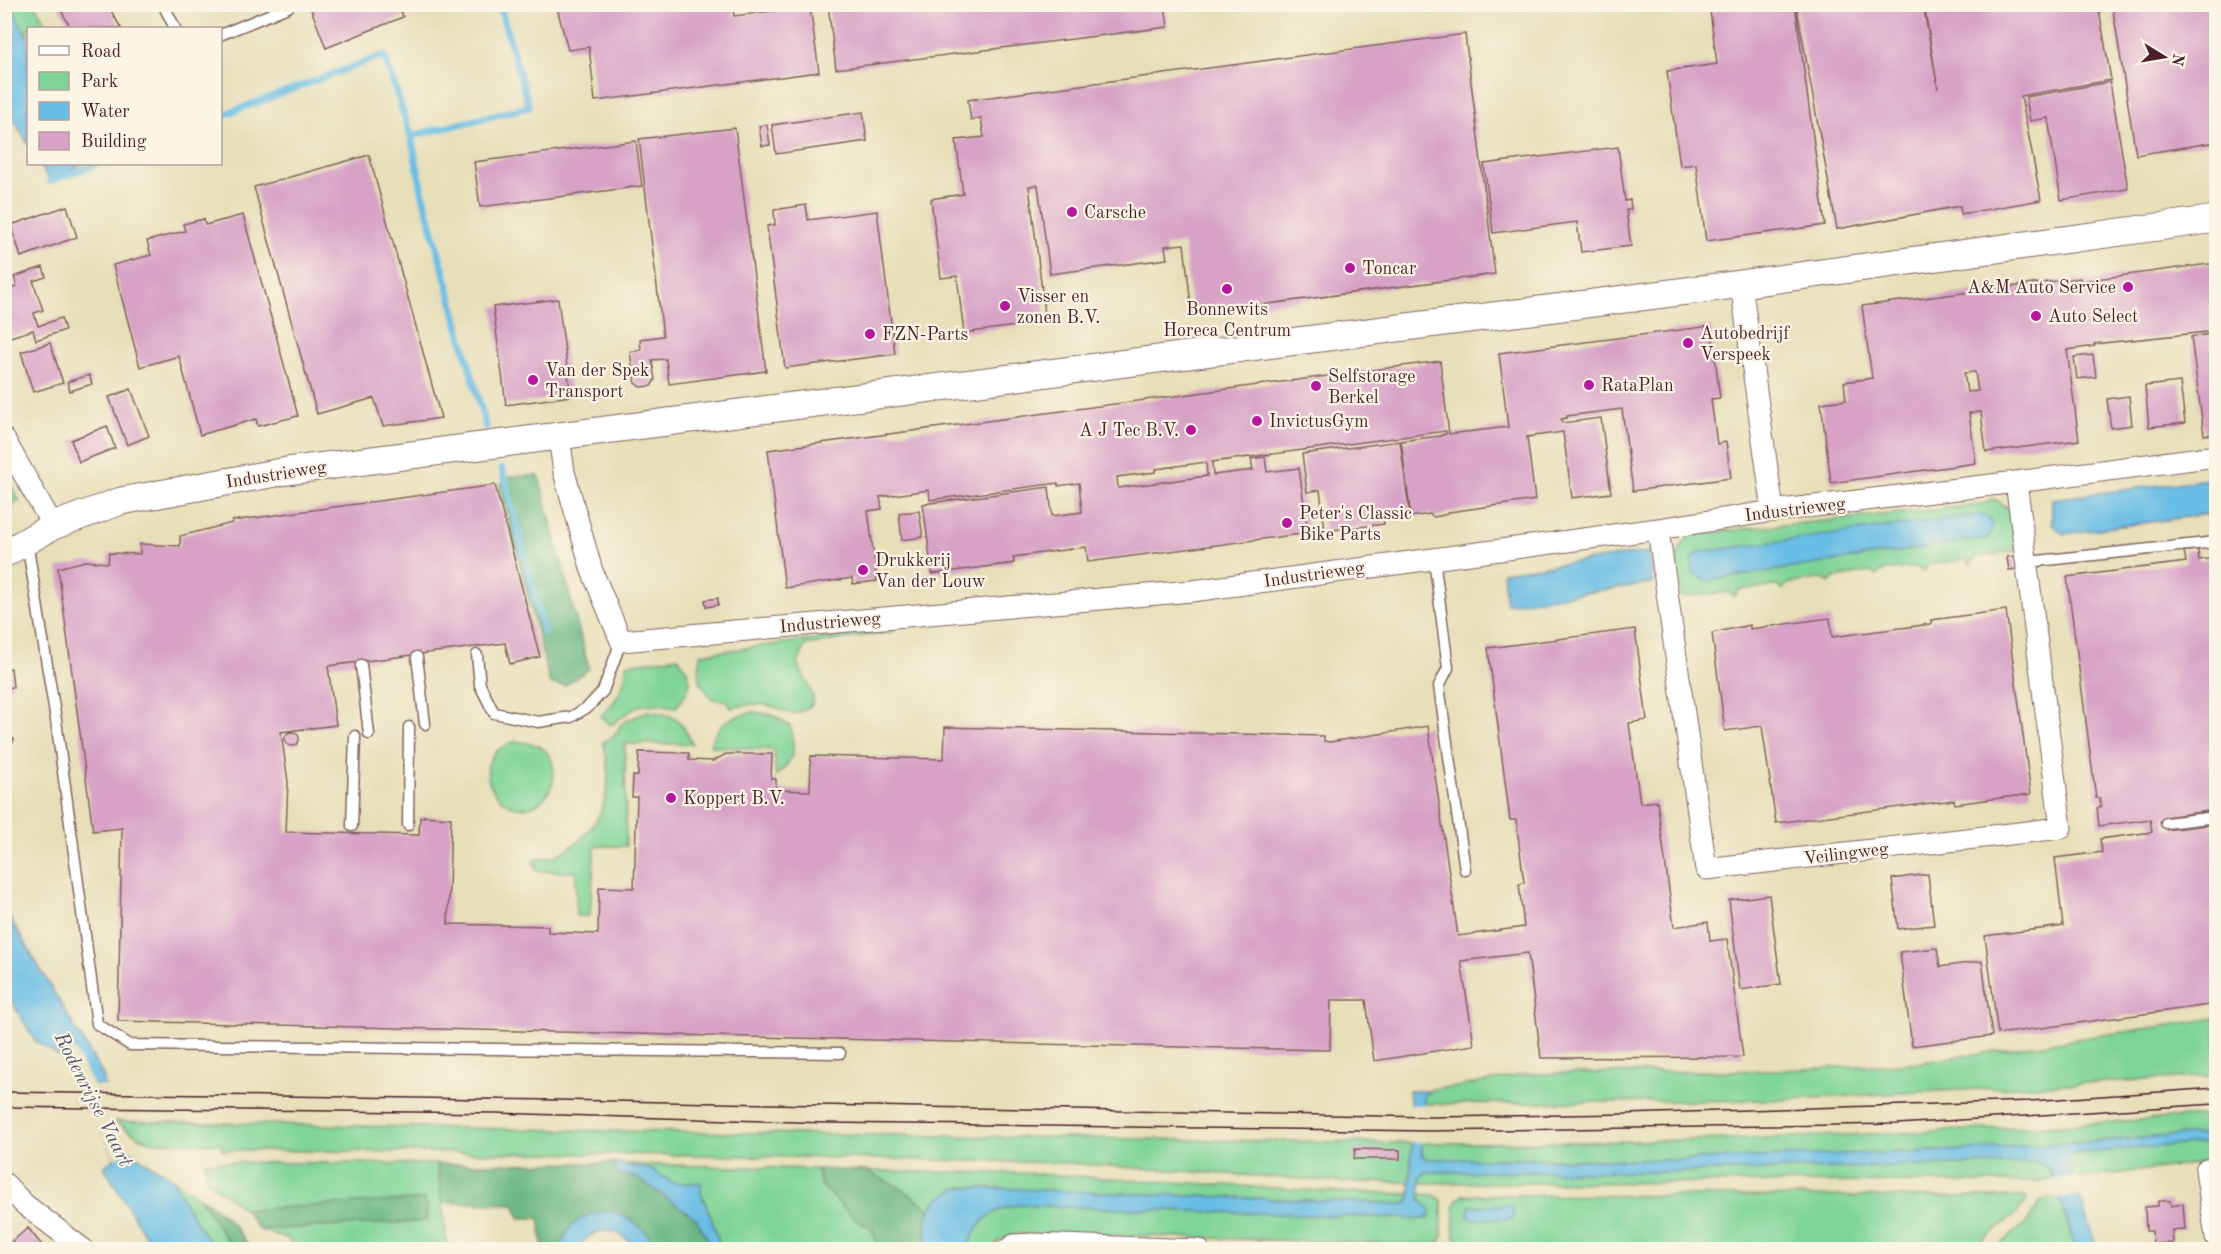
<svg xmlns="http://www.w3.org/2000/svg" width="2221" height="1254" font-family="'Old Standard TT',serif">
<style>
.green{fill:#7ed498;stroke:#647a62;stroke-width:1.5}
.forest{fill:#66b680;stroke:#586a56;stroke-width:1.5}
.water{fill:#69bee5;stroke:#5a6e88;stroke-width:1.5}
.pier{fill:#e7dfb9}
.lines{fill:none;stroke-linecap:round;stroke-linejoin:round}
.stream{stroke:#69bee5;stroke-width:7}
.building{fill:#d7a2c6;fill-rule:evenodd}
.service-casing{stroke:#81625d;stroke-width:13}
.minor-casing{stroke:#81625d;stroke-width:23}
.tertiary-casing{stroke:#81625d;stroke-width:29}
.service{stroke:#fff;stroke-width:10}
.minor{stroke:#fff;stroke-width:21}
.tertiary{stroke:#fff;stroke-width:27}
.tram{stroke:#4a1f2b;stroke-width:1.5}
.poi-dot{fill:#b5179e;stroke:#fcf5e5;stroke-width:2}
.labels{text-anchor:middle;stroke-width:4.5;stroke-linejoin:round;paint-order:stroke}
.poi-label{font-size:18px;fill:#4a1f2b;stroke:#fcf5e5;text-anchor:start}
.street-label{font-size:18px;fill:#4a1f2b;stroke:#fcf5e5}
.water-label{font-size:20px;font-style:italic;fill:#55576c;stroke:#fcf5e5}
</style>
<rect width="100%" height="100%" fill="#fcf5e5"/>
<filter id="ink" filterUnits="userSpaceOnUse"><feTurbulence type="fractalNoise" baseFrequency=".0167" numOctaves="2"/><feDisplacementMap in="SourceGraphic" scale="12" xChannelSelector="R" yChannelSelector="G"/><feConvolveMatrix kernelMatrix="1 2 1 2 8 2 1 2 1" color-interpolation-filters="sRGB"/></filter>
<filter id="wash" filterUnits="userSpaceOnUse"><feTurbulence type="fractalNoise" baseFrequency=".008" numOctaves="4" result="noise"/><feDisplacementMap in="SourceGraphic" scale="24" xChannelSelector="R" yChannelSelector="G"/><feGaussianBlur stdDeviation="1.35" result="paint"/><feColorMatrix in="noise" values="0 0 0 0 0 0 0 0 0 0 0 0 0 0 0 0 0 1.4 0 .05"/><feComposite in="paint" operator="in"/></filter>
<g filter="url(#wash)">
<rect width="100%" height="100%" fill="#e7dfb9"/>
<path class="green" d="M10 5H35L48 28H28V38Z
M4 473 19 500 5 514H4Z
M1994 499 2010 509 2017 551 1976 557 1971 564 1965 559 1928 565 1924 571 1917 567 1881 571 1876 576 1870 572 1834 578 1829 583 1823 578 1787 584 1782 590 1777 586 1739 590 1734 597 1728 592 1681 597C1678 570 1669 552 1693 534L1980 505Z
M892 629 893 632 805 645 798 664 813 696 812 705C786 722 789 709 766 705 755 703 742 705 731 708L727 701 712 699 699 681 700 654Z
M678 657C695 678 693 687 676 707L657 704 638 706 611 725 601 716C619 698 624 689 627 664Z
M648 711C676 716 680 716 692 744H625L626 846H595L590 916H576V872L537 871 533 860C539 859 546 858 552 857 560 855 569 848 576 843 608 817 614 780 603 742L614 736 622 723Z
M753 712 773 715 790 726C796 750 795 759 776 776L774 750 710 746C718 721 730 717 753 712Z
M516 741C523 743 533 743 539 746 556 756 558 779 547 794 513 839 451 761 516 741Z
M2216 1018V1076L1776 1100 1424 1104V1096L1432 1089 1457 1087 1527 1074 1783 1070 1916 1063Z
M2216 1115V1133L1968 1150 1675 1160 1426 1159 1422 1154V1143C1687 1143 1952 1134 2216 1115Z
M114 1121 617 1131 1412 1143 1410 1182H1345L1064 1163 694 1155 222 1150V1144L153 1142 139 1137Z
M2216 1142V1161L2074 1179 2068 1160 2071 1154 2075 1152Z
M205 1162 437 1164 448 1249H295L288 1238 259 1230 427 1221 425 1200 245 1210 206 1179Z
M2033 1163C2045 1163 2050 1169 2054 1180L2026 1182 1420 1183 1421 1177 1426 1172H1676Z
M623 1164 816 1169 822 1186 856 1220 872 1229 879 1249H721L710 1215 701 1193V1183H673L650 1169 623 1166Z
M866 1171 1023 1173 1341 1192 1410 1194 1409 1200 1405 1204 960 1187 937 1199 929 1209 904 1190Z
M173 1179 199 1197 233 1249H214L185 1204Z
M1420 1194 1435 1195 1442 1201V1236L1441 1241 1434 1245 1105 1235 1016 1234 998 1241 992 1249 968 1250C975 1223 990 1210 1017 1205L1426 1219 1430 1214 1420 1199Z
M1462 1195 2024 1197 2028 1199 2017 1213 1971 1250H1579L1461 1246C1450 1236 1454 1217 1455 1203Z
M2059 1197 2076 1249 1994 1250 2027 1222 2042 1200Z"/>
<path class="forest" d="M511 476H539L589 669 565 686 550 684 500 484Z
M616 1163V1174L636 1177 696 1218 710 1243V1249H654V1246L630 1218 566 1233 560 1249H543L539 1218H520L514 1204 442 1203 437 1164Z
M816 1169 866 1171 904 1190 929 1209 926 1234 927 1249H879L872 1229 856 1220 822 1186Z
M199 1197C223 1212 235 1225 251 1249H233Z
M425 1199 428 1221 259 1230 245 1210Z"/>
<path class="water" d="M4 5H10L28 38V145L5 103Z
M39 164H81L50 181Z
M2216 478V513L2064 534 2052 524V499Z
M1984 514C1994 521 1994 528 1988 538L1706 581 1693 573 1692 559 1699 552Z
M1649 552 1653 583 1506 604 1503 572Z
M4 908 103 1075 105 1086H93L129 1151 173 1179 185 1204 214 1249H153L104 1167 115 1158 63 1059 35 1041 5 990Z
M1408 1091H1428L1424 1096 1422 1154 1427 1159 1675 1160 1968 1150 2216 1133V1142L2071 1154 2068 1162 2097 1249H2076L2050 1170 2040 1163H2033L1676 1172H1426L1421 1177 1420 1200 1430 1209V1214L1426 1219 1017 1205C990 1210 975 1223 968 1249L927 1250C924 1216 927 1200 960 1187L1405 1204 1409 1200 1410 1194 1412 1143 1410 1098Z
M616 1163 650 1169 673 1183H701V1193L710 1215 721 1249H710V1243L696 1218 636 1177 616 1174Z
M1513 1205V1219H1471L1467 1215 1470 1206Z
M609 1211C631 1218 648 1226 654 1249H634C620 1224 591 1226 577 1249H560C570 1221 579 1215 609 1211Z"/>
<path class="pier" d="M74 1049 94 1086H108L106 1089H98L129 1150 115 1158 94 1120H91L60 1057Z
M1407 1105H1427L1425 1143 1409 1142Z
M2076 1177 2082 1195 2056 1198 2051 1180Z"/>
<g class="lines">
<path class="stream" d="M220 116 384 55 411 136 423 195 486 427
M411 136 529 107 499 4
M50 181 96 164
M502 469 544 633"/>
</g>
<g id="blocks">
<path class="building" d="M57 4H107L121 28H71Z
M309 4H398L403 17 326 48Z
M556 4H733L734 16 810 6 819 72 595 101 589 47 568 50Z
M828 4H1165L1168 27 836 69Z
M1763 4H1795L1825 225 1706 241 1696 164 1680 166 1667 71 1717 64 1710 11Z
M1796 4H1923L1938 89 1924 4H2098L2111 80 2021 96 2041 200 1961 214 1960 206 1837 229Z
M2112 4H2216V142L2136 155Z
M1465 34 1495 274 1192 314 1184 244 1165 246 1167 259 1050 274 1038 185 1029 186 1046 322 964 333 957 276 941 278 931 199 963 194 956 140 984 137 981 118 971 120 968 100Z
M2110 82 2128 189 2061 200 2048 118 2030 121 2026 97Z
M863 112 867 141 776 154 772 125Z
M767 125 770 145 762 146 759 126Z
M735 128 766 371 669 384 666 359 652 360 655 380 651 386 640 387 635 383 630 352 641 350 640 339 663 336 639 139Z
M636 141 642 186 480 207 474 162Z
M1618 147 1625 201 1630 200 1631 210H1626L1631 246 1581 252 1577 222 1493 233 1484 164Z
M369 155 441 418 383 426 374 398 317 414 254 187Z
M806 205 808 220 877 211 895 354 785 368 767 226 775 225 774 210Z
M67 206 77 237 21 257 11 225Z
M243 215 298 416 258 426 256 419 200 435 179 356 140 367 113 265 151 255 147 241 185 231 183 224 204 219 205 225Z
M2216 263V331L2094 344 2095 346 2067 350 2079 440 1986 452 1981 412 1969 413 1976 463 1831 483 1821 403 1846 400 1844 382 1872 378 1862 306 2080 278 2081 281ZM1975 372 1978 391 1967 392 1964 373Z
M43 267 46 277 33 281 43 310 34 313 38 326 61 318 65 330 36 340 33 330 4 339V291L17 286 14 277Z
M558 299 571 396 506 405 493 307Z
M1711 326 1720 398 1711 399 1717 444 1726 442 1731 478 1633 491 1622 409 1567 416V418L1561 419 1562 423 1601 418 1611 493 1572 498 1563 432 1527 437 1535 500 1449 512 1444 515 1434 517 1430 514 1411 517 1401 441 1440 436 1446 434V431L1212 462 1213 475 1253 470 1251 459 1265 457 1267 472 1299 468 1308 533 1088 562 1086 547 1013 557 1014 563 932 574 923 504 1049 487 1052 516 1082 512 1079 483 1058 486V483L930 500 929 490 880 497 882 509 868 511 877 581 853 584 852 578 785 588 768 450 1440 361 1449 434 1508 427 1499 353ZM1206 462 1207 476 1118 488 1117 477 1156 472V469Z
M2216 333V434L2204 435 2191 337Z
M50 343 63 383 33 392 21 352Z
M2093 355 2096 377 2077 379 2074 357Z
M89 375 92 384 70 391 67 382Z
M2180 382 2185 423 2149 427 2145 386Z
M131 389 149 436 127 445 109 397Z
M2129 396 2132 425 2111 428 2107 399Z
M107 426 115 448 79 462 71 440Z
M1400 441 1410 515 1383 518 1384 524 1325 531 1320 490 1307 492 1302 454Z
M495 485 540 657 510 664 505 643 328 666 336 725 281 732 288 782 286 832 419 835 420 817H424V816L451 818 448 924 548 926V932L598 934 599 887 634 888 637 797H632L633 776H638L639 752 689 753V760L713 761 726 754H772L771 779H776V790L810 791 811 756 944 759 945 727 1324 736V741L1330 742 1428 726 1458 936 1524 927 1519 884 1524 883 1516 820H1510L1488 648 1635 629 1647 720 1629 723 1640 803 1657 801 1674 927 1708 922 1710 941 1727 939 1743 1057 1541 1058 1528 953 1461 961 1474 1045 1374 1061 1366 1000H1331L1330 1050 1034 1044 118 1021 122 828 93 831 58 568 85 561 108 563 109 553 140 554V544L180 546V536L232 523V521Z
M919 511 923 537 902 540 899 513Z
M2198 550 2199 560 2216 558V810L2165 817 2167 830 2216 824V1004L1998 1034 1985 936 2063 926 2055 858 2102 852 2100 839 2152 832 2150 819 2099 826 2097 808 2101 807 2099 798H2096L2067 577 2186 562 2184 551Z
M2016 556 2017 569 2009 570 2007 557Z
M718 598V605L706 607 705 600Z
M2006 610 2031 794 1955 804 1954 800 1776 823 1762 726 1725 731 1712 633 1750 625V629L1830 618 1832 637 1931 624V620Z
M11 668 13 687 4 688V669Z
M285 739a7 7 0 1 1 14 0a7 7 0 1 1-14 0Z
M4 734 14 739 4 758Z
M1928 874 1934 925 1898 929 1892 879Z
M1769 895 1781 984 1740 990 1729 900Z
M1937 948 1940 967 1982 961 1992 1036 1912 1046 1900 952Z
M1355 1149 1400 1150V1159H1354Z
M2158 1201H2170L2171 1206 2183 1204 2185 1229 2172 1230 2173 1243 2153 1244 2152 1231H2146L2145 1207 2158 1206Z
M28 1228 46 1250H4V1248Z"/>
</g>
</g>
<g filter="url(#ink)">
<use href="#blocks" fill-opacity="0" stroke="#81625d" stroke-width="1.5"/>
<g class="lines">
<g class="service-casing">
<path id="service" d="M163 4 175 28
M220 35 288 7 287 4
M24 543 28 548 56 720 97 1024 130 1045 840 1053
M1434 558 1448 668 1439 686 1465 870
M2028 562 2216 542
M477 655 480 685 494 713 538 722 571 717 588 707 603 691 621 641
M417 657 425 724
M361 665 369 734
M2166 823 2216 817
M408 825 409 727
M352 826 355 736"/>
</g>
<g class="minor-casing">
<path id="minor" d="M1741 284 1773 511
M559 437 564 472 592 571 621 641 1192 591 1658 529 1773 511 2016 482 2216 456
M4 439 53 526
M1658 529 1706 869 2061 828 2016 482
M2216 1169 2206 1170 2216 1237
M4 1183 24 1204 84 1250
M1007 1250 1014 1245 1033 1244 1199 1250"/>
</g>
<g class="tertiary-casing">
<path id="tertiary" d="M4 554 53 526 121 501 287 471 1741 284 2216 219"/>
</g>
<use href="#service" class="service"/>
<use href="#minor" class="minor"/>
<use href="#tertiary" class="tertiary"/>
<path class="tram" d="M4 1092 560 1100 1431 1117 1625 1114 2030 1101 2216 1088
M4 1107 496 1113 828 1123 1430 1131 1897 1124 2216 1104"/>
</g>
</g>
<g class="poi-dot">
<circle cx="1072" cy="212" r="6"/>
<circle cx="1350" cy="268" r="6"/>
<circle cx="2128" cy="287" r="6"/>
<circle cx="1227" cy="289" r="6"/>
<circle cx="1005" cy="306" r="6"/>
<circle cx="2036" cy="316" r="6"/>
<circle cx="870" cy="334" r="6"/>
<circle cx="1688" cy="343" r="6"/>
<circle cx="533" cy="380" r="6"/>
<circle cx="1589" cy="385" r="6"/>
<circle cx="1316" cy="386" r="6"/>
<circle cx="1257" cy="421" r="6"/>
<circle cx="1191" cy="430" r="6"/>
<circle cx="1287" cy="523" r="6"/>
<circle cx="863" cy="570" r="6"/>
<circle cx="671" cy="798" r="6"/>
</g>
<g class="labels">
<g class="poi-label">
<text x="1084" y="218">Carsche</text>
<text x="1362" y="274">Toncar</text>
<text x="2116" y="293" text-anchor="end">A&amp;M Auto Service</text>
<text x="1017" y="302">Visser en<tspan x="1017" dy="21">zonen B.V.</tspan></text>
<text x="1227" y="315" text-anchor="middle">Bonnewits<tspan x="1227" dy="21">Horeca Centrum</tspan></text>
<text x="2048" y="322">Auto Select</text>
<text x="1700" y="339">Autobedrijf<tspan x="1700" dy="21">Verspeek</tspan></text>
<text x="882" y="340">FZN-Parts</text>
<text x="545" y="376">Van der Spek<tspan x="545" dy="21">Transport</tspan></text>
<text x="1328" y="382">Selfstorage<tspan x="1328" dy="21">Berkel</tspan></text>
<text x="1601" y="391">RataPlan</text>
<text x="1269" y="427">InvictusGym</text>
<text x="1179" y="436" text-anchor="end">A J Tec B.V.</text>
<text x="1299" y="519">Peter's Classic<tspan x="1299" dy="21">Bike Parts</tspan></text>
<text x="875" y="566">Drukkerij<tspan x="875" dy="21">Van der Louw</tspan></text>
<text x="683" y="804">Koppert B.V.</text>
</g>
<g class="street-label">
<text transform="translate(276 474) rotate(-9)" y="6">Industrieweg</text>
<text transform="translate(1795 509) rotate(-7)" y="6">Industrieweg</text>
<text transform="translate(1314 574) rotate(-8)" y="6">Industrieweg</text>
<text transform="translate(830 622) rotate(-5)" y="6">Industrieweg</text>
<text transform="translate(1846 853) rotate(-7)" y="6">Veilingweg</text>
</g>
<g class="water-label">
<text transform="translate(94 1099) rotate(63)" y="7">Rodenrijse Vaart</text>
</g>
</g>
<rect width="2221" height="1254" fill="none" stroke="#fcf5e5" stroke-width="24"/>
<rect x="27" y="27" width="195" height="138" fill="#fcf5e5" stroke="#b59f9b" stroke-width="1.5"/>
<rect x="39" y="46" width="30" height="9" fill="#ffffff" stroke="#b59f9b" stroke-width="1.5"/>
<text x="81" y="57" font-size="18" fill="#4a1f2b">Road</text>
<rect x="39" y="72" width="30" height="18" fill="#7ed498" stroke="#b59f9b" stroke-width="1.5"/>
<text x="81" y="87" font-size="18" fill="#4a1f2b">Park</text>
<rect x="39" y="102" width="30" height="18" fill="#69bee5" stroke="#b59f9b" stroke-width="1.5"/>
<text x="81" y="117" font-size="18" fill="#4a1f2b">Water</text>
<rect x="39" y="132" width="30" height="18" fill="#d7a2c6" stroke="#b59f9b" stroke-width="1.5"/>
<text x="81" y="147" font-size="18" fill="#4a1f2b">Building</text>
<g transform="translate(2164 57) rotate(101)" stroke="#fcf5e5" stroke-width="4.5" paint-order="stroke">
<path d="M0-4.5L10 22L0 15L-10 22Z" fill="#4a1f2b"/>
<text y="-9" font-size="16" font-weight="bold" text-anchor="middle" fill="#4a1f2b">N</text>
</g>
</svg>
